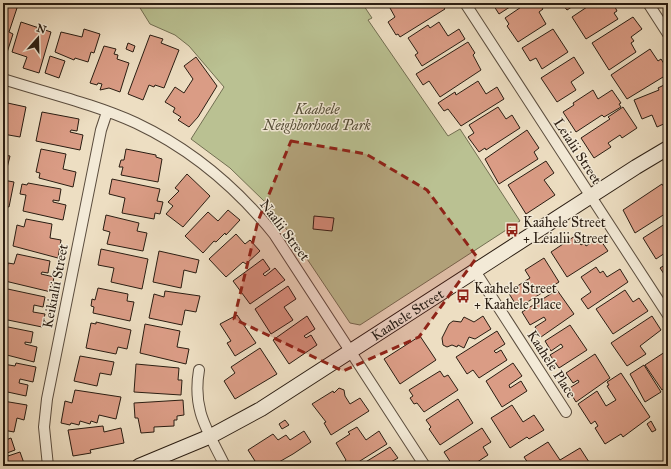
<svg xmlns="http://www.w3.org/2000/svg" width="671" height="469" font-family="'IM FELL Great Primer',serif">
<style>
.green{fill:#bac192;stroke:#726f52}
.building{fill:#da9c85;stroke:#2a1d12}
.lines{fill:none;stroke-linecap:round;stroke-linejoin:round}
.street-casing{stroke:#5b4d3e;stroke-width:12}
.secondary-casing{stroke:#2a1d12;stroke-width:16}
.street{stroke:#f3ead7;stroke-width:10}
.secondary{stroke:#f3ead7;stroke-width:14}
.marked{fill:#8f2418;fill-opacity:0.2;stroke:#8f2418;stroke-width:3;stroke-dasharray:8 5;stroke-linejoin:round}
.labels{text-anchor:middle;stroke-width:3;stroke-linejoin:round;paint-order:stroke}
.park-label{font-size:14px;font-style:italic;fill:#554e38;stroke:#f3ead7}
.street-label{font-size:14px;fill:#2a1d12;stroke:#f3ead7}
.poi-label{font-size:14px;fill:#2a1d12;stroke:#f3ead7;text-anchor:start}
</style>
<rect width="100%" height="100%" fill="#eddec2"/>
<filter id="stains"><feTurbulence type="fractalNoise" baseFrequency=".005" numOctaves="4"/><feColorMatrix values="0 0 0 0 .2 0 0 0 0 .09 0 0 0 0 .02 0 0 0 .5 -.17"/></filter>
<radialGradient id="worn" r=".72"><stop offset=".6" stop-color="#630" stop-opacity="0"/><stop offset="1" stop-color="#630" stop-opacity=".3"/></radialGradient>
<path class="green" d="M137 3H362L372 18 368 20 448 136 460 129 520 221 360 325 350 323 291 235 264 201 230 168 191 139 224 87 189 46 175 35 150 24Z"/>
<path class="building" d="M398 3H440L445 9 400 37 398 34 396 35 388 22 395 17 390 8Z
M492 3H516L499 14Z
M527 3H539L543 9 539 12 546 24 518 42 507 26 509 24 505 18Z
M561 3H578L567 10Z
M593 3H621L615 7 617 11 614 13 618 19 586 39 572 17Z
M3 4 17 8 9 32 13 34 4 62Z
M633 17 642 29 631 37 634 41 631 43 636 52 609 70 592 43Z
M21 22 51 32 39 73 23 68 27 57 12 52Z
M439 22 448 36 459 29 465 39 422 66 415 55 418 53 408 38 428 25 430 28Z
M84 29 100 34 94 53 91 52 88 62 75 58 74 60 55 52 61 32 82 37Z
M553 29 568 52 542 69 536 58 530 61 522 48Z
M150 35 163 39 161 43 179 50 164 88 155 85 154 87 149 85 143 100 128 94Z
M468 42 475 53 473 55 481 70 440 97 429 81 423 85 416 74Z
M128 43 135 46 133 52 126 49Z
M104 46 116 49 114 54 118 55 117 59 129 63 120 92 109 88 100 90 102 84 98 83 97 85 90 83Z
M650 49 658 61 661 59 668 70V74L627 99 611 75Z
M50 56 65 61 59 78 45 73Z
M196 57 217 86 198 117 189 127 178 120 181 117 173 112 175 108 165 102 175 87 184 93 193 79 184 66Z
M574 57 584 73 571 82 576 90 557 102 541 78Z
M478 81 486 94 497 87 504 99 461 126 448 109 444 111 438 103 455 92 456 95Z
M668 83V122L657 127 652 115 642 119 634 100 659 90 658 88Z
M593 90 598 99 612 90 621 103 619 104 621 107 604 117 602 115 576 132 563 112 574 105 573 103Z
M3 102 26 107 20 137 3 134Z
M498 107 506 119 512 115 520 128 486 150 485 148 479 152 468 137 474 133 469 125Z
M623 107 637 128 622 138 620 135 608 143 611 147 594 158 581 138 610 119 608 117Z
M42 112 79 119 77 131 71 130 70 132 83 135 80 150 36 141Z
M527 130 539 148 534 152 538 159 499 184 485 159Z
M3 142 7 143 4 155 10 156 6 172 3 171Z
M41 149 66 154 63 169 76 172 73 187 39 178 40 173 36 172Z
M126 149 156 155V157L162 159 158 182 121 175 123 167H119L121 160H124Z
M546 161 554 173 544 180 555 195 526 214 508 185Z
M187 174 210 196 183 227 166 214 173 206 168 202 179 191 175 188Z
M112 179 160 189 157 201 163 202 160 214 155 213 154 219 122 213 125 198 109 194Z
M3 180 14 182 9 207 3 206Z
M28 183 61 189 59 201 53 200V202L66 205 63 220 23 211 26 195 20 194 22 184 27 185Z
M662 184 668 194V212L635 233 623 210Z
M228 210 240 220 226 235 225 233 216 242 214 241 203 253 185 236 208 212 218 221Z
M106 215 139 223 137 231 147 233 143 251 107 244 110 232 103 230Z
M3 216 7 217 3 238Z
M314 216 334 218 332 231 313 229Z
M26 219 52 224 50 238 61 240 58 258 13 246 17 225 24 227Z
M668 222V251L656 259 643 238Z
M236 234 245 244 250 240 260 251 246 264 243 262 226 277 209 259Z
M575 236 581 245 584 243 586 246 599 238 608 251 567 277 551 252Z
M101 249 148 259 142 289 111 282 114 268 98 265Z
M159 251 199 260 196 273 184 270 181 288 153 282Z
M17 254 50 261 48 273 42 272 41 274 54 277 51 292 5 281 8 263 14 264Z
M544 258 559 282 518 308 508 292 530 278 525 270Z
M263 259 270 269 263 274 265 276 275 268 285 280 250 304 233 281Z
M668 263V280L660 268Z
M596 267 600 273 603 271 607 277 620 269 628 282 588 309 581 299 591 292 581 277Z
M288 286 296 299 284 307 293 320 271 334 255 309Z
M3 288 45 297 43 307 34 305 33 312 45 314 42 327 3 319Z
M98 288 128 294 127 301 134 302 130 321 93 313 94 307 91 306 92 299 95 300Z
M557 290 574 314 541 337 535 327 546 320 544 317 530 325 522 312Z
M625 290 633 302 639 298 648 311 613 334 596 309Z
M165 291 200 296 196 312 185 310 182 325 149 318 154 294 164 297Z
M237 315 256 343 235 356 227 343 231 341 220 324Z
M307 316 315 329 304 336 306 338 311 335 317 345 289 364 273 340Z
M483 316 491 329 475 339 469 337 464 348 458 345 457 347 452 345 447 347 443 345 442 338 449 324 453 321 461 322 464 317 474 322Z
M652 316 661 330 640 346 646 354 627 366 611 343Z
M96 322 131 330 127 349 118 347 116 354 86 348 91 323 96 324Z
M145 324 180 331 177 347 189 349 186 364 140 353Z
M570 325 587 350 559 368 550 355 563 347 561 344 551 351 545 341Z
M3 326 33 332 31 343 25 342V344L37 347 34 362 3 354Z
M497 331 505 344 494 351 496 353 501 350 507 360 479 378 473 370 467 374 456 357Z
M420 336 436 360 400 384 384 359Z
M260 348 277 374 235 399 224 381 235 373 231 367Z
M668 350V386L662 390 645 365Z
M595 354 610 378 576 402 568 389 579 382 578 380 573 383 566 373Z
M80 356 114 362 111 375 100 373 97 386 74 381Z
M16 363 36 367 33 382 20 379 19 383 28 385 26 396 3 391V364L15 366Z
M513 363 522 376 509 385 510 388 521 381 527 391 502 407 486 381Z
M136 364 179 368 178 380H182L181 395 134 392Z
M644 365 661 392 645 402 630 374Z
M440 371 444 377 448 375 458 390 424 412 417 403 414 404 410 398 413 396 409 390Z
M621 373 650 417 623 437 621 434 605 444 595 428 598 426 595 421 591 424 578 404 597 391 606 406 616 400 607 386 609 385 607 382Z
M339 388 344 390 345 396 350 404 360 398 369 411 331 435 324 423 326 422 312 404 333 391 334 393Z
M75 390 121 397 116 419 99 415 97 423 91 421 90 424 80 421 79 425 71 423 70 425 61 423 65 401 72 403Z
M458 399 473 423 440 445 429 429 431 427 426 420Z
M183 400 184 415 177 416V420H174V426L154 427V432L141 433 138 418H135L134 403Z
M3 401 27 405 24 420 17 418 14 432 3 430Z
M512 405 523 422 534 415 544 430 529 439 527 437 510 448 491 418Z
M285 420 289 425 282 429 279 424Z
M651 421 656 430 652 432 647 424Z
M103 426 104 432 121 428 124 443 90 450 91 453 73 456 68 430Z
M357 427 366 440 379 431 387 444 352 466H347L344 462 346 460 336 443 350 434 348 432Z
M482 428 491 442 483 447 488 455 471 466H453L444 452Z
M304 431 311 442 293 454 272 466H254L252 463 255 461 248 450 273 434 278 440 286 435 290 440Z
M11 438 15 450 7 453 8 456 20 452 25 466H3V441Z
M548 442 560 460 580 448 589 462 582 466H530L524 457Z
M390 447 398 458 391 462 394 466H359Z"/>
<g class="lines">
<g class="street-casing">
<path id="street" d="M465 3 668 315
M648 3 668 34
M3 79C47 93 94 104 136 123 191 149 236 187 274 234L425 466
M475 271 566 412
M199 370C192 411 208 431 225 466
M48 466 44 427 47 399 101 130 107 112"/>
</g>
<g class="secondary-casing">
<g id="secondary">
<path id="s1" d="M139 466 211 436 261 409 636 167 668 148"/>
</g>
</g>
<use href="#street" class="street"/>
<use href="#secondary" class="secondary"/>
</g>
<path class="marked" d="M291 141 366 154 427 190 477 257 419 337 343 371 234 319 258 221Z"/>
<defs>
<g id="bus-bare" transform="scale(1.08)"><path d="M-5-6H5V4H4V6H2V4H-2V6H-4V4H-5ZM-3.5-4V0h7V-4ZM-3.5 1.2v1.5H-2V1.2ZM2 1.2v1.5H3.5V1.2Z" fill="#8f2418" stroke="#f3ead7" stroke-width="2.5" paint-order="stroke"/></g>
</defs>
<g fill-rule="evenodd">
<use href="#bus-bare" x="512" y="230"/>
<use href="#bus-bare" x="463" y="296"/>
</g>
<g class="labels">
<g class="park-label">
<text x="317" y="114">Kaahele<tspan x="317" dy="16">Neighborhood Park</tspan></text>
</g>
<g class="street-label">
<text transform="translate(578 151) rotate(57)" y="5">Leialii Street</text>
<text transform="translate(285 230) rotate(53)" y="5">Naalii Street</text>
<text transform="translate(55 286) rotate(-79)" y="5">Keikialii Street</text>
<text dy="5" stroke="none"><textPath href="#s1" startOffset="309">Kaahele Street</textPath></text>
<text transform="translate(552 364) rotate(57)" y="5">Kaahele Place</text>
</g>
<g class="poi-label">
<text x="523" y="227">Kaahele Street<tspan x="523" dy="16">+ Leialii Street</tspan></text>
<text x="474" y="293">Kaahele Street<tspan x="474" dy="16">+ Kaahele Place</tspan></text>
</g>
</g>
<rect width="671" height="469" fill="none" stroke="#eddec2" stroke-width="16"/>
<rect x="4" y="4" width="663" height="461" fill="none" stroke="#2a1d12" stroke-width="2"/>
<rect x="8" y="8" width="655" height="453" fill="none" stroke="#2a1d12"/>
<g transform="translate(38 38) rotate(20)" stroke="#f3ead7" stroke-width="3" paint-order="stroke">
<path d="M0-3L7 15L0 10L-7 15Z" fill="#2a1d12"/>
<text y="-6" font-size="11" font-weight="bold" text-anchor="middle" fill="#2a1d12">N</text>
</g>
<rect width="100%" height="100%" filter="url(#stains)"/>
<rect width="100%" height="100%" fill="url(#worn)"/>
</svg>
